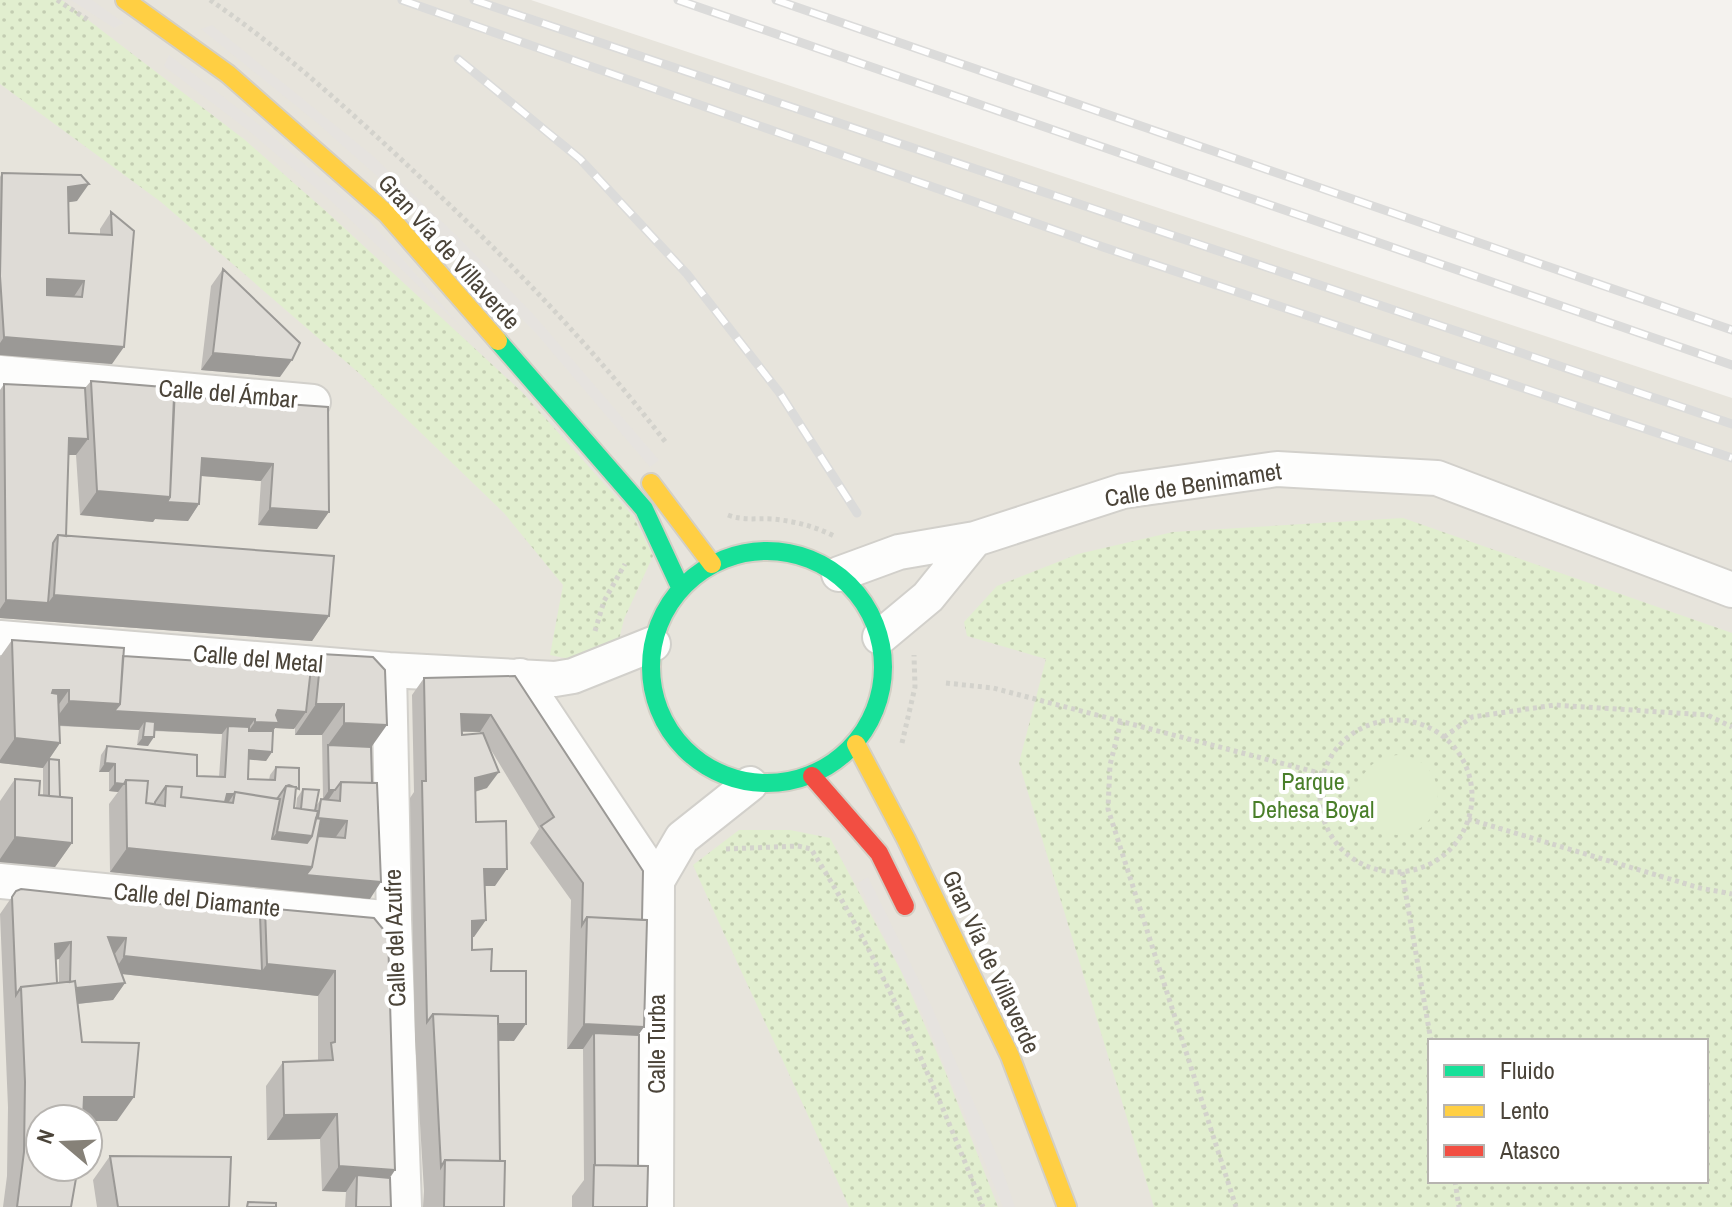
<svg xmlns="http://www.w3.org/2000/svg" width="1732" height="1207" font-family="'Archivo Narrow',sans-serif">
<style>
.residential{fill:#e7e4dc;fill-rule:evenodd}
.park{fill:url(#park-dots);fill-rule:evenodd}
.garden{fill:#e1eecf}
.parking{fill:#e6e3df}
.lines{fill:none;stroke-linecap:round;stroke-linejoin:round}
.street-casing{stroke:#d2d0cb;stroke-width:38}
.fast-casing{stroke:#d3cfc5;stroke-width:22}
.slow-casing{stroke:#d3cfc5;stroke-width:22}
.jam-casing{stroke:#d3cfc5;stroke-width:22}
.path{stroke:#d3d2cc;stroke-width:5;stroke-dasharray:4 4;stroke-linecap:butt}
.street{stroke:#fdfdfc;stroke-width:34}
.fast{stroke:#16e098;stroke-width:18}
.slow{stroke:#ffcf43;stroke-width:18}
.jam{stroke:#f24e42;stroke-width:18}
.rail-casing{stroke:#dbdbda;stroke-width:9}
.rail{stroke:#fff;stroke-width:6;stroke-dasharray:18;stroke-linecap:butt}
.wall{fill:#bfbcb8;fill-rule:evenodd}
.shaded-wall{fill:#9b9996}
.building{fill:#dedbd6;stroke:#9b9996;stroke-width:2;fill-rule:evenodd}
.labels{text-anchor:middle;stroke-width:8;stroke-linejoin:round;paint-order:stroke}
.street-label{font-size:24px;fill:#4b4439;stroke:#fff}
.park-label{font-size:24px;fill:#4a7f2a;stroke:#fff}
</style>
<defs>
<pattern id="park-dots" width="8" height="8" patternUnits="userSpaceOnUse" patternTransform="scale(2)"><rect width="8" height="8" fill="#e1eecf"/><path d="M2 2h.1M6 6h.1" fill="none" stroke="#c3cdb2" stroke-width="1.8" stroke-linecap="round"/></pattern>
</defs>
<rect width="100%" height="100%" fill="#f4f2ee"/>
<path class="residential" d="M0 0H531L1732 398V1207H0ZM1430 1041H1706V1181H1430ZM40 1119H88V1167H40Z"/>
<path class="park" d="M0 0H62L245 140 329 214 522 392 633 516 653 556 624 619 616 652 574 660 550 655 563 585 504 513 360 374 161 202 0 84Z
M1403 518 1732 633V1207H1154L1019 763 1046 659 967 636 964 622 997 586 1078 554 1173 532ZM1430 1041H1706V1181H1430Z
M739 830H790L830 838 901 971 945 1071 998 1207H849C799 1092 744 980 693 865Z"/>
<path class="garden" d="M1358 795a40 40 0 1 1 80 0a40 40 0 1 1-80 0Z"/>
<path class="parking" d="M71 0H92L124 23 114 28Z
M212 25 373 156 458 237 534 315 659 460 650 467 535 332 397 194 316 122 201 29Z
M169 55 262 127 370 221 461 327 331 201 249 131 164 66Z
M868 877 930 1003 999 1160 1015 1207H1003L927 1023 858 883Z"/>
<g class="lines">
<g class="street-casing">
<path id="street" d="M0 373 313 402
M839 574 899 552 975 539 1123 491 1277 469 1437 478 1732 590
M880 637 928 597 975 539
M0 638 389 670 555 679 573 676 653 644
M389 670 394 919 404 1207
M520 676 657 881 656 1207
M0 881 394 919
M657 881 682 838 750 784"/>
</g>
<g class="fast-casing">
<path id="fast" d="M498 341 644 509 681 589
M651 667a116 116 0 1 1 232 0a116 116 0 1 1-232 0Z"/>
</g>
<g class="slow-casing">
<path id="slow" d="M125 0 228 74 387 214 498 341
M651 483 712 564
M856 744 906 839 1010 1056 1067 1207"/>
</g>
<g class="jam-casing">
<path id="jam" d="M812 776 879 853 905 906"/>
</g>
<path class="path" d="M57 0 90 21
M210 0C285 51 353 114 419 176 509 260 592 346 667 444
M728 515C744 521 756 518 772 519 794 521 814 526 834 536
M595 631 604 601 625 564
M946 683 993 688 1323 774
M1320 796a76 76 0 1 1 152 0a76 76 0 1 1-152 0Z
M1121 721 1110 765 1108 809 1236 1207
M1444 737 1472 717 1555 705 1707 715 1732 727
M902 743 915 687 914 655
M1468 819 1700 888 1732 894
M726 849 798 846 811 849C882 961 934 1084 983 1207
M1402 872 1431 1041
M1455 1181 1459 1207"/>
<use href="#street" class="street"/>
<use href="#fast" class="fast"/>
<use href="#slow" class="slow"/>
<use href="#jam" class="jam"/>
<g class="rail-casing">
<path id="rail" d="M402 0 1103 247 1732 458
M474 0 1732 424
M678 0 1732 365
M776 0 1732 330
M458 59 580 159 687 274 779 392 857 513"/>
</g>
<use href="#rail" class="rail"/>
</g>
<path class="wall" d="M2 173 77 201 69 202V233L100 235V229L111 212 112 364 0 355V177Z
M223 269 280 377 201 370 211 286Z
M91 381 174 396 328 407 317 529 258 525 261 481 201 476 199 504 188 521 155 519 153 522 80 515 76 455H68L66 536 329 616 312 641 0 618V390L4 384 85 388Z
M12 640 123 656 311 668 321 654 371 747 370 899 110 872 109 804 118 792 109 791V772H99L101 755 107 746 197 776 219 777 222 734 154 731 148 746 137 745 139 730 59 726 60 743 49 759 60 797 72 843 55 867 0 862V801L15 779 39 795 43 796V768L0 763V657ZM295 727V735H322L323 799H329V800L321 799 316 806 303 789 297 798 296 808H294L296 793 276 767 270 775 269 780 248 779 249 759 266 761 272 752 273 731 275 728 294 729Z
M515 676 639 1035 638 1166 647 1207H572V1196L584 1180 583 1049H567L571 900 530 843 539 829 488 745 487 788 475 792 476 822 495 886H485L474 937H472V950L491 971 514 1041H498L500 1161 504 1207H423L424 1191 415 1039 410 798 414 792 412 695 424 678ZM462 732H480V733L462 735Z
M16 891 260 915 265 908 374 918 395 1170 390 1178 391 1207H345L346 1192 322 1191 320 1139 267 1140 266 1086 283 1062 318 1061V996L122 974 125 983 113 1000 78 1004 82 1042 117 1121 40 1119 71 1207H3L7 1176 8 1107 0 914ZM59 959V983H57L56 960Z
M110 1156 229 1207H97L93 1180Z"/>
<path class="shaded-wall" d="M89 184 77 201 56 204 68 187Z
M47 279 84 281 73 298 35 295Z
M4 337 124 347 112 364 0 355V343Z
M213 353 292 360 280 377 201 370Z
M69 438 88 439 76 455H57Z
M202 458 273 464 261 481 190 475Z
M97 491 170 497 199 504 188 521 155 519 153 522 80 515Z
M270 508 329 512 317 529 258 525Z
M54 595 329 616 312 641 0 618V609L6 600 48 603Z
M53 690H69L52 714Z
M69 701 120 704 103 728 51 725Z
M316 704H344L322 735H295Z
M278 710 306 712 294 729 275 728 267 740 243 739 255 722Z
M114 711 255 719 243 736 228 726 222 734 144 730 145 721 139 730 103 728Z
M461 714 491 715 480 732 450 731Z
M344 723 387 725 365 756 328 745Z
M143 737H154L148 746 137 745Z
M15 738 60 743 43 768 0 763V760Z
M249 750 272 752 266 761 243 759Z
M105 763 115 764 109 772H99Z
M499 772 487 788 463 795 475 778Z
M115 783 124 784 118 792 109 791Z
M329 790H335L329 799H323Z
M227 794H234L228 803 221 802Z
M318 819 347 821 335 838 312 836V867L381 882 370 899 110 872 127 848 256 861 277 832Z
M15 837 72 843 55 867 0 862V859Z
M484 869H507L495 886H473Z
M486 920 474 937 460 938 472 921Z
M108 937 126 938 114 955Z
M71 942 59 959 43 961 55 944Z
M124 956 262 971 267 964 335 971 318 996 113 973Z
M125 983 113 1000 58 1006 70 989Z
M433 1022 526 1024 514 1041 434 1039Z
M584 1024 644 1027 627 1051 594 1033 583 1049H567Z
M84 1097H134L117 1121H88V1119H68Z
M337 1114 320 1139 267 1140 284 1115Z
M339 1166 395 1170 378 1194 357 1175 346 1192 322 1191Z"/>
<path class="building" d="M2 173 81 175 89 184 68 187 69 233 112 235 111 212 134 231 124 347 4 337 0 276ZM47 279 84 281 82 297 47 295Z
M223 269 300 343 292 360 213 353Z
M91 381 175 388 170 497 97 491Z
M4 384 85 388 88 439 69 438 66 536 58 535 53 543 48 603 6 600Z
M174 396 328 407 329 512 270 508 273 464 202 458 199 504 167 502 170 497Z
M58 535 334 556 329 616 54 595Z
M12 640 124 648 120 704 69 701V690H53L52 693 58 694 60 743 15 738Z
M321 654 373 657 385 670 387 725 344 723V704H316Z
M123 656 311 668 306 712 278 710 276 715 279 723 255 722V719L114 711 120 704Z
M515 676 643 871 642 920 587 917 582 925 583 883 541 826 554 817 491 715 461 714 462 735 483 733 499 772 475 778 476 822 506 821 507 869H484L486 920 472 921V950L492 949 491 971H526V1024H498V1016L433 1014 427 1022 422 781H426L424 678Z
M145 721 155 722 154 737H143Z
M228 726 249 727V731H273L272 752 249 750 248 779 275 780 276 767 299 768V789L289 785 286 786 277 799 235 792 234 794H227L225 802 181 797 182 787 166 786 155 802V804L146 803 148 781 126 780 124 784 115 783V764L105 763 107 746 197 755V776L225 777Z
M328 745 371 747 372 783 341 782 335 790H329Z
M49 759 59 760 60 797 49 796Z
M15 779 40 781 39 795 72 798V843L15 837Z
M126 780 148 781 146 803 165 806 166 786 182 787 181 797 233 803 235 792 280 799 272 839 307 843 312 836 316 818 321 819 312 867 127 848Z
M341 782 377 783 381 882 306 875 312 867 318 836 345 838 347 821 318 818 321 799 340 801Z
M286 786 296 787 294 808 318 811 312 836 277 832Z
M303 789 319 790 315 811 301 809Z
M21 889 260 915 262 971 124 956 126 938 108 937 125 983 76 988 75 981 70 982 71 942 55 944 57 983 21 987 16 995 12 897 16 891Z
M265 908 374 918 388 935 395 1170 339 1166 337 1114 284 1115 283 1062 333 1060 331 1043 335 1042V971L267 964Z
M587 917 647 920 644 1027 584 1024Z
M75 981 82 1042 139 1043 134 1097H84L83 1119H40V1167H78L71 1207H17L24 1152 25 1082 21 987Z
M433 1014 498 1016 500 1161 445 1160 441 1167Z
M594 1033 639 1035 638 1166 595 1165Z
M110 1156 231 1157 229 1207H118Z
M445 1160 505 1161 504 1207H444Z
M594 1165 648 1166 647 1207H593Z
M357 1175 390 1178 391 1207H356Z
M248 1202 276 1203V1207H247Z"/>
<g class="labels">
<g class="street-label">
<text transform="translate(449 252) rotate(48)" y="8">Gran Vía de Villaverde</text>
<text transform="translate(228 394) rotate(5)" y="8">Calle del Ámbar</text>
<text transform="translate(1193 485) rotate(-9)" y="8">Calle de Benimamet</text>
<text transform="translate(258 659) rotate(5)" y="8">Calle del Metal</text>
<text transform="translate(197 900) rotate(6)" y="8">Calle del Diamante</text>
<text transform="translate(395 938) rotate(-92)" y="8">Calle del Azufre</text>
<text transform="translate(991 962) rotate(65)" y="8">Gran Vía de Villaverde</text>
<text transform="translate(657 1044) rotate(-90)" y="8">Calle Turba</text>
</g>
<g class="park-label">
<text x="1313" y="790">Parque<tspan x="1313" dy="28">Dehesa Boyal</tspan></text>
</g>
</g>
<rect x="1428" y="1039" width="280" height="144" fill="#ffffff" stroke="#b7b4b0" stroke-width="2"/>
<rect x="1444" y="1065" width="40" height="12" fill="#16e098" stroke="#b7b4b0" stroke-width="2"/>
<text x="1500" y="1079" font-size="24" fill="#4b4439">Fluido</text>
<rect x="1444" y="1105" width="40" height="12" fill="#ffcf43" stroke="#b7b4b0" stroke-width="2"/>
<text x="1500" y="1119" font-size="24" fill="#4b4439">Lento</text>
<rect x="1444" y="1145" width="40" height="12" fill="#f24e42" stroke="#b7b4b0" stroke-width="2"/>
<text x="1500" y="1159" font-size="24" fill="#4b4439">Atasco</text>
<g transform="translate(64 1143) rotate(289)"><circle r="38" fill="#ffffff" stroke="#b7b4b0" stroke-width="2"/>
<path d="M0-6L14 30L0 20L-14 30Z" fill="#868178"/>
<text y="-12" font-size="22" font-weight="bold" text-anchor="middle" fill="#4b4439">N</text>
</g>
</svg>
